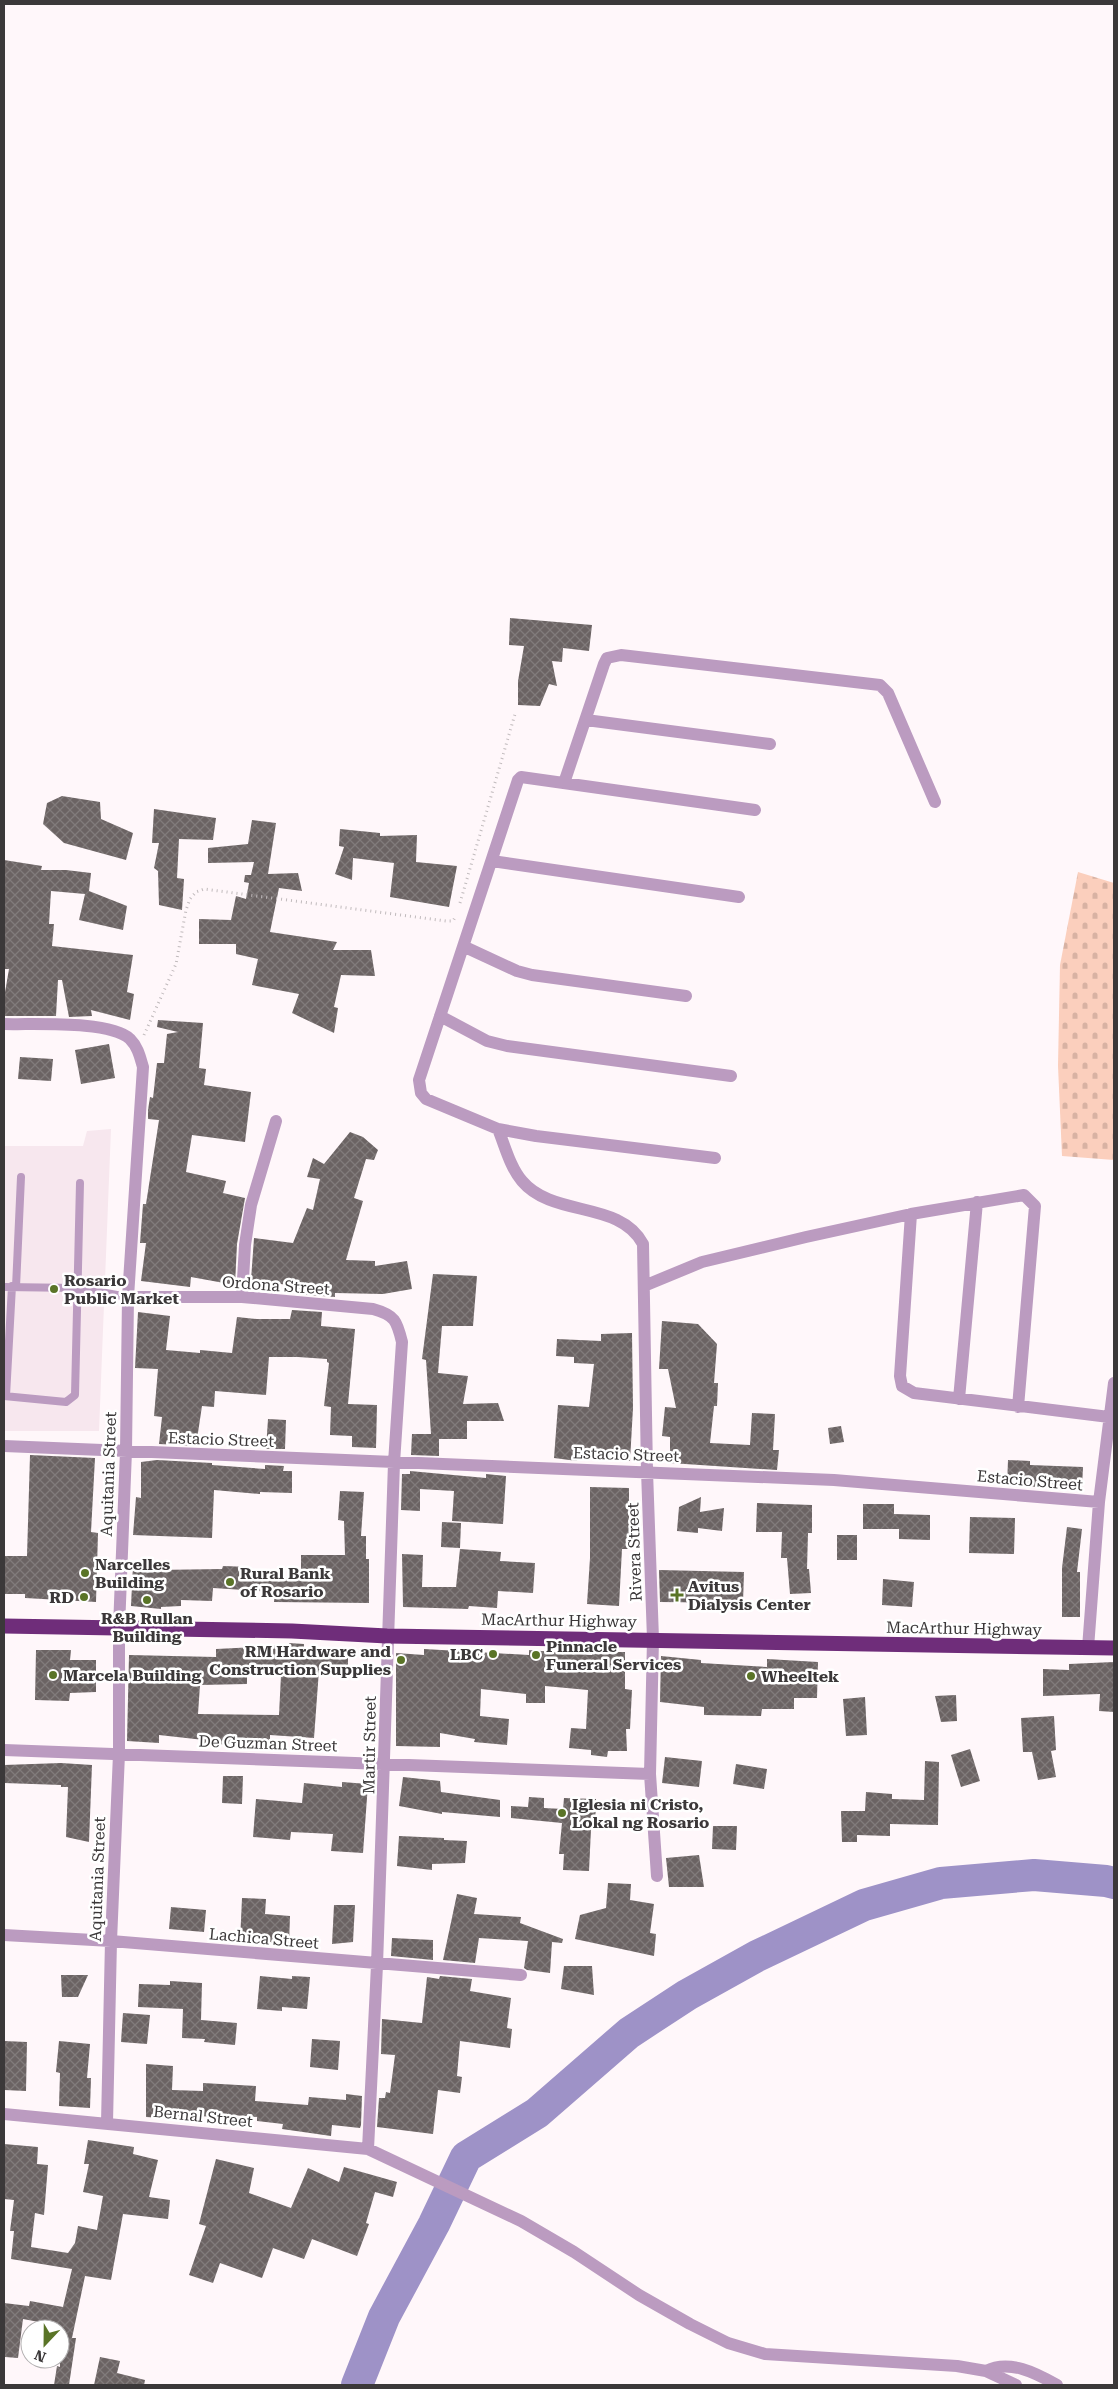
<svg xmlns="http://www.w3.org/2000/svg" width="1118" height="2389" font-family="'Roboto Serif',serif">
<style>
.built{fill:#f7e7ee}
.cemetery{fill:url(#cemetery-stones)}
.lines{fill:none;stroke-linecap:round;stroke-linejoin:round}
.river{stroke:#9e92c7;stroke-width:32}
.building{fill:url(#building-cross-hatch);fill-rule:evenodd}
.path{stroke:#c0babc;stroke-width:3;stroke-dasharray:1 4;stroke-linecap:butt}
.lane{stroke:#bb9bc0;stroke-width:8}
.street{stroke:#bb9bc0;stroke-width:12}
.highway{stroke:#6f2d7a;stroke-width:15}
.poi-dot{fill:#5a7427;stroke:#fff;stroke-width:2}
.labels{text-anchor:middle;stroke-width:5;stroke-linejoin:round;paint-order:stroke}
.poi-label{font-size:16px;font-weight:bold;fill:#3b3839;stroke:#fff;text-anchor:start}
.street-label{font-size:16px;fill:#3b3839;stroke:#fff}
</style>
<defs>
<pattern id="cemetery-stones" width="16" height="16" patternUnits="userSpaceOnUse" patternTransform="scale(1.25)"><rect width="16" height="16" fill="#fbcfbd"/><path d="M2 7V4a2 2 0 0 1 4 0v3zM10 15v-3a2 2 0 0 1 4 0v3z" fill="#d8b2a3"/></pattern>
<pattern id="building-cross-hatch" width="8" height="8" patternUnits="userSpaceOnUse" patternTransform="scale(1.25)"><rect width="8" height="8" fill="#6b6363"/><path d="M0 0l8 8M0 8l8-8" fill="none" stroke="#817b7b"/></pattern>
</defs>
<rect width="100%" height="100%" fill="#fff7fa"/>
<path class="built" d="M111 1129 99 1431H4V1146H83L87 1131Z"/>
<path class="cemetery" d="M1078 872 1114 883V1160L1062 1156 1058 1066 1060 965Z"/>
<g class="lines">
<path class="river" d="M357 2385 384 2317 434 2224 466 2157 537 2113 629 2033 687 1995 757 1956 864 1905 941 1883 1034 1875 1106 1881 1114 1883"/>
</g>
<path class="building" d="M510 618 592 625 589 651 563 648 562 662 552 661 557 686 549 684 540 706 518 705V681L524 646 509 645Z
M62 796 100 802 101 819 133 833 126 860 64 843 43 824 47 803Z
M154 809 216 818 213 840 179 839 177 878 184 879 182 910 159 905 158 871 154 868 159 843H152Z
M252 820 276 823 268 874 298 873 302 891 279 888 270 932 337 942 333 950H371L375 976 341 975 334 1007 338 1008 334 1033 292 1013 299 994 252 985 258 959 236 954V944H199V919L231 920 236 896 246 899 249 883 244 882 245 875H251L254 862 208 863V848L248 844Z
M340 829 380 833V836L417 835 416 862 457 866 449 907 390 897 394 863 353 858 352 880 335 874 344 847 339 846Z
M4 860 42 866 41 870H66L91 873 89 891 127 906 123 930 79 920 85 894 51 891 49 924H54L52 946 133 955 127 992 134 994 130 1020 91 1010 92 1016 69 1017 62 980H58L56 1016H4V998L9 969H4Z
M158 1020 203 1023 199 1068 206 1069 204 1085 251 1092 245 1142 192 1135 186 1172 226 1181 223 1193 245 1198 237 1244 235 1285 191 1277 190 1287 141 1281 146 1243H140L143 1204H146L159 1120 148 1119V1110L150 1097 153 1098 157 1063H164L167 1034 178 1032 157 1027Z
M109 1044 115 1078 81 1084 75 1050Z
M20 1057 53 1059 51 1081 18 1079Z
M350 1132 363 1137 378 1150 374 1160 366 1159 354 1198 363 1201 346 1260 375 1261V1266L407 1261 412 1289 383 1294 335 1293V1297L295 1294 296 1286 251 1280 254 1238 293 1243 307 1208 313 1210 320 1179 307 1177 313 1158 324 1164Z
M433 1274 477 1276 473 1326H442L438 1373 468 1376 463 1404 498 1403 504 1421H467V1439H439V1456L411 1455 412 1434H431L426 1360 422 1359Z
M292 1310 322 1312 321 1326 355 1329 348 1404 377 1405 376 1448 352 1447V1436L330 1435 331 1407 324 1406 329 1363 327 1362V1359L298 1357H269L266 1395 215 1391 214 1407 202 1406 196 1446 159 1444 162 1417 154 1416 158 1369 135 1368 138 1312 170 1316 166 1350 200 1353V1350L232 1353 237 1317 257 1319H290Z
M662 1321 698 1324 717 1344 714 1383H718L717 1406H714L710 1443 750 1445 752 1413 775 1414 773 1450H779L777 1470 670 1463V1437L662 1436 665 1407 676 1408 668 1369H659Z
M632 1333 633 1408 630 1461 578 1457 577 1461 554 1458 558 1405 589 1407 594 1364 574 1363V1357L556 1356 557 1339 601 1341V1334Z
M268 1419 286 1420 285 1449H266Z
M841 1426 844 1442 830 1444 828 1428Z
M30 1455 95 1458 91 1532 98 1533 96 1602 25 1598V1594H4V1556H27Z
M157 1460 212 1463V1465L265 1469V1465L284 1466 283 1471H292V1493L260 1492V1494L214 1490 212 1538 133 1535 136 1497 141 1498V1462Z
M1008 1460 1030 1461V1465L1083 1467 1082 1488 1007 1486Z
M410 1471 486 1478V1474L506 1476 503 1524 452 1521 454 1491 420 1489V1511L401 1510 402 1474H410Z
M590 1487 629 1488V1549H622L619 1606 587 1604 590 1558Z
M340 1491 364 1492 361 1536H366V1559H369V1603L274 1602 275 1592 213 1588 212 1601 181 1600V1606L161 1607V1609L131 1606 133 1564H156V1570L222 1569 223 1566 251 1567V1576L301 1578V1555H345L344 1521 338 1520Z
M701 1497 700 1512 724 1508 722 1531 698 1528V1533L677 1531 679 1507Z
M757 1503 812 1505V1533H808L807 1569H809L811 1593 790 1594 787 1558H781L782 1532H756Z
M863 1504H894V1514L930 1515V1540L899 1539V1529H863Z
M970 1517 1015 1518 1014 1554 969 1553Z
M442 1522 461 1523 460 1548 441 1547Z
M1067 1527 1082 1529 1077 1572H1080V1617H1062V1568Z
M837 1535H857V1560H837Z
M460 1549 501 1552 500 1561 535 1563 533 1593 498 1591 497 1608 469 1606 468 1609 403 1607 402 1554 423 1555 422 1587H456Z
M659 1570 744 1572 743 1603 660 1602Z
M883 1579 914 1582 912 1607 882 1605Z
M289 1643 304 1644V1651H348V1670H319L314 1738 270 1735V1745L204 1744V1740L159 1735V1743L127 1741 129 1655 216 1657V1649L256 1647 257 1645 289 1646ZM247 1674 281 1675 279 1715 198 1714 200 1685 247 1684Z
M424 1649 529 1655V1650L592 1655V1652H625V1689L632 1690 630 1729H626L627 1751H608L607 1757 591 1755V1750L569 1748 571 1728 586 1729 588 1690 545 1686V1703H526V1694L481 1689 480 1716 509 1719 507 1745 474 1742 475 1739 440 1733V1747L396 1746V1653L424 1655Z
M36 1650H71L70 1660H96V1692L70 1693 69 1701 35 1700Z
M661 1656 701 1660V1663L767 1667V1659L818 1662 817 1698H794V1709H762L761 1716 704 1715V1707L660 1702Z
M1114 1662V1712L1099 1711 1100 1694 1043 1696V1669L1069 1670V1664Z
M956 1695 957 1721 941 1722 935 1696Z
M865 1697 867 1735 846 1736 843 1699Z
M1054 1716 1056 1750 1051 1751 1056 1777 1038 1780 1032 1752H1023L1021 1718Z
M970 1749 980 1781 961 1787 951 1755Z
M665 1757 702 1761 699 1787 662 1783Z
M925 1761 939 1762 938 1825 890 1824V1836L857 1835V1842H842L841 1811H865L866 1792 892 1794V1799L924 1800Z
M61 1763 92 1765 89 1842 66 1837 68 1787H61V1785L4 1783V1765Z
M736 1764 767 1769 764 1789 733 1784Z
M223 1776H243L242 1804 222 1803Z
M403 1777 440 1781 441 1792 500 1800V1817L442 1812V1814L399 1806Z
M342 1782 368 1784 363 1853 331 1851 333 1834 291 1832 290 1840 253 1837 256 1799 302 1803 304 1783 342 1787Z
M529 1797 544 1798V1808L563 1809 564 1798 596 1799 595 1829H591L589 1871 563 1870 564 1854H559L562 1823 511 1818V1806L528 1807Z
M713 1826H737L736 1850 712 1849Z
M399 1836 444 1838V1840L467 1841 465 1863 432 1864V1870L397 1866Z
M699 1855 704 1887H669L666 1858Z
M608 1883 631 1884 630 1900 654 1904 650 1933 656 1934 654 1956 575 1939 580 1915 606 1908Z
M457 1894 477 1898 474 1914 521 1917 520 1923 563 1939 562 1943 552 1942 550 1973 527 1970 524 1968 528 1941 479 1938 475 1963 443 1960Z
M242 1898 266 1899 265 1914 290 1916 289 1944 240 1942Z
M334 1905H355L353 1942 332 1944Z
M171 1907 206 1910 204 1932 169 1929Z
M392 1938 433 1940V1960L391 1956Z
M564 1966H592L594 1995 561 1989Z
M61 1975H88L78 1997H62Z
M260 1976 292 1979V1976L310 1977 307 2009 282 2007V2011L257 2009Z
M440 1976 472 1979 470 1991 511 1998 507 2028 512 2029 510 2048 460 2041 457 2076 462 2077 460 2093 438 2090 433 2134 377 2127 379 2098H385L386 2092 390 2093 395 2055 381 2054 382 2019 422 2023 427 1977 439 1979Z
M170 1981 202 1983 201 2020 237 2023 235 2045 204 2042 205 2039 182 2038 183 2009 138 2007 139 1984 170 1985Z
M123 2013 150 2015 147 2044 121 2042Z
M312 2039 340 2041 338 2070 310 2067Z
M4 2041 27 2042 26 2091 4 2090Z
M59 2041 90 2044 87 2078H91L90 2108 59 2106 60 2073 56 2072Z
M146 2064 173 2066 172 2090 203 2091V2083L256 2086 255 2101 308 2105 309 2097 346 2100V2094L362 2096 361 2125 360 2128 332 2125 331 2136 282 2129 283 2124 257 2121V2117L220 2114V2117L196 2116V2120L146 2117Z
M88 2140 134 2147 133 2154 158 2160 149 2197 170 2200 168 2219 123 2214 111 2280 85 2276 72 2338H76L69 2385H54L57 2366 60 2367V2326L23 2319 18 2358 5 2357 4 2303 29 2306 30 2301 63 2307 72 2269 11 2259 14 2231H10L14 2200 4 2199V2144L38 2147 37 2164 48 2165 44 2215 35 2213 31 2247 68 2253 75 2243 78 2226 97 2230 103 2196 83 2192 89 2164H84Z
M216 2159 254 2168 249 2193 291 2208 308 2168 339 2182 344 2167 397 2182 393 2197 375 2192 366 2223 369 2224 357 2256 312 2239 304 2259 273 2248 262 2278 220 2263 213 2283 189 2275 206 2226 199 2224Z
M100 2357 120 2361 117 2373 145 2380 144 2385H94Z"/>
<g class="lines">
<path class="path" d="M460 903 515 714
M144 1035 176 964 186 910 190 899 196 892 204 889 446 921H453L456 916"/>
<path class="lane" d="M4 1287 78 1288 128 1297
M16 1287 21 1177
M4 1396 66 1402 75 1395 80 1183
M6 1396 12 1286"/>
<path class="street" d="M586 720 770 744
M564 783 604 664 607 658 621 655 880 685 888 693 935 802
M492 861 739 897
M465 947 517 971 532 975 686 996
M440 1016 487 1041 507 1046 731 1076
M4 1024C32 1025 110 1020 130 1039 138 1047 140 1057 143 1067L128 1297 126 1451 119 1628V1754L111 1941 107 2123
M498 1129C505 1146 510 1167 522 1181 553 1218 620 1200 643 1244L647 1471 653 1639 650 1774 657 1876
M715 1158 536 1136 498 1129 426 1099 421 1093 419 1080 518 780 521 777 755 810
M911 1214 900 1376 902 1386 914 1393 1109 1417
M644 1286 702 1262 806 1237 911 1214 1024 1195 1035 1206 1018 1407
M128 1297H242L373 1309C395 1315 397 1321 402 1342L394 1463 377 1965 368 2149
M242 1297 245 1245 251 1205 276 1121
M959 1399 977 1202
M4 1446 834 1480 1099 1502
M1088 1648 1099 1502 1114 1383
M4 1750 650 1774
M4 1935 111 1941 521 1975
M4 2114 368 2149 521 2221 574 2252 639 2295 690 2324 728 2343 765 2354 957 2366 986 2371 1016 2385
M986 2371C1009 2359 1036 2373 1057 2385"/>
<path class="highway" d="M4 1626 292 1631 387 1636 1114 1648"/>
</g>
<g class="poi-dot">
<circle cx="54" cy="1289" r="5"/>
<circle cx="85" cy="1573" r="5"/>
<circle cx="230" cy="1582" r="5"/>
<path d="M674.5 1587.5h5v5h5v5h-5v5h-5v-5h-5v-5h5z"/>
<circle cx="84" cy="1597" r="5"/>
<circle cx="147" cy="1600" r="5"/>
<circle cx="493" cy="1654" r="5"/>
<circle cx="536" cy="1655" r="5"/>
<circle cx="401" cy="1660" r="5"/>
<circle cx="53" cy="1675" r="5"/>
<circle cx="751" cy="1676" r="5"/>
<circle cx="562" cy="1813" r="5"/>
</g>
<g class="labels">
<g class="poi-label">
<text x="64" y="1286">Rosario<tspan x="64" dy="18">Public Market</tspan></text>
<text x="95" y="1570">Narcelles<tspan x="95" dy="18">Building</tspan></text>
<text x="240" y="1579">Rural Bank<tspan x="240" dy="18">of Rosario</tspan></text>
<text x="688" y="1592">Avitus<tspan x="688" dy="18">Dialysis Center</tspan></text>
<text x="74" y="1603" text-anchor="end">RD</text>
<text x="147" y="1624" text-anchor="middle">R&amp;B Rullan<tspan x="147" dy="18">Building</tspan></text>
<text x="546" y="1652">Pinnacle<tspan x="546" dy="18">Funeral Services</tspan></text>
<text x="391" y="1657" text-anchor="end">RM Hardware and<tspan x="391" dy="18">Construction Supplies</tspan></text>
<text x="483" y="1660" text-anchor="end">LBC</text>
<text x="63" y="1681">Marcela Building</text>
<text x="761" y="1682">Wheeltek</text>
<text x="572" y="1810">Iglesia ni Cristo,<tspan x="572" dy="18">Lokal ng Rosario</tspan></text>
</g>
<g class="street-label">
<text transform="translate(276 1285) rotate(4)" y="6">Ordona Street</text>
<text transform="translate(221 1439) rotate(2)" y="6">Estacio Street</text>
<text transform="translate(626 1454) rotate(2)" y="6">Estacio Street</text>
<text transform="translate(108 1474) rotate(-88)" y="6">Aquitania Street</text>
<text transform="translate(1030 1480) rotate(5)" y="6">Estacio Street</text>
<text transform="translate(634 1552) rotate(-92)" y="6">Rivera Street</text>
<text transform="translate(559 1620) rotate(1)" y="6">MacArthur Highway</text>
<text transform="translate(964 1628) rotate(1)" y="6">MacArthur Highway</text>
<text transform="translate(268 1743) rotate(2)" y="6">De Guzman Street</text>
<text transform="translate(369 1745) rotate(-89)" y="6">Martir Street</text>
<text transform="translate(97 1879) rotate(-88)" y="6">Aquitania Street</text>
<text transform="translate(264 1938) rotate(5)" y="6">Lachica Street</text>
<text transform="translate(203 2116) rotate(6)" y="6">Bernal Street</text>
</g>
</g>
<rect width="1118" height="2389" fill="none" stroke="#3b3839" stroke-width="10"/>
<g transform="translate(45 2344) rotate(202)"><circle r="24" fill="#ffffff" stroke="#b1afb0"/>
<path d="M0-4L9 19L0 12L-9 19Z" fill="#5a7427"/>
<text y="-8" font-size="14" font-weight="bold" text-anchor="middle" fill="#3b3839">N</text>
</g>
</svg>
